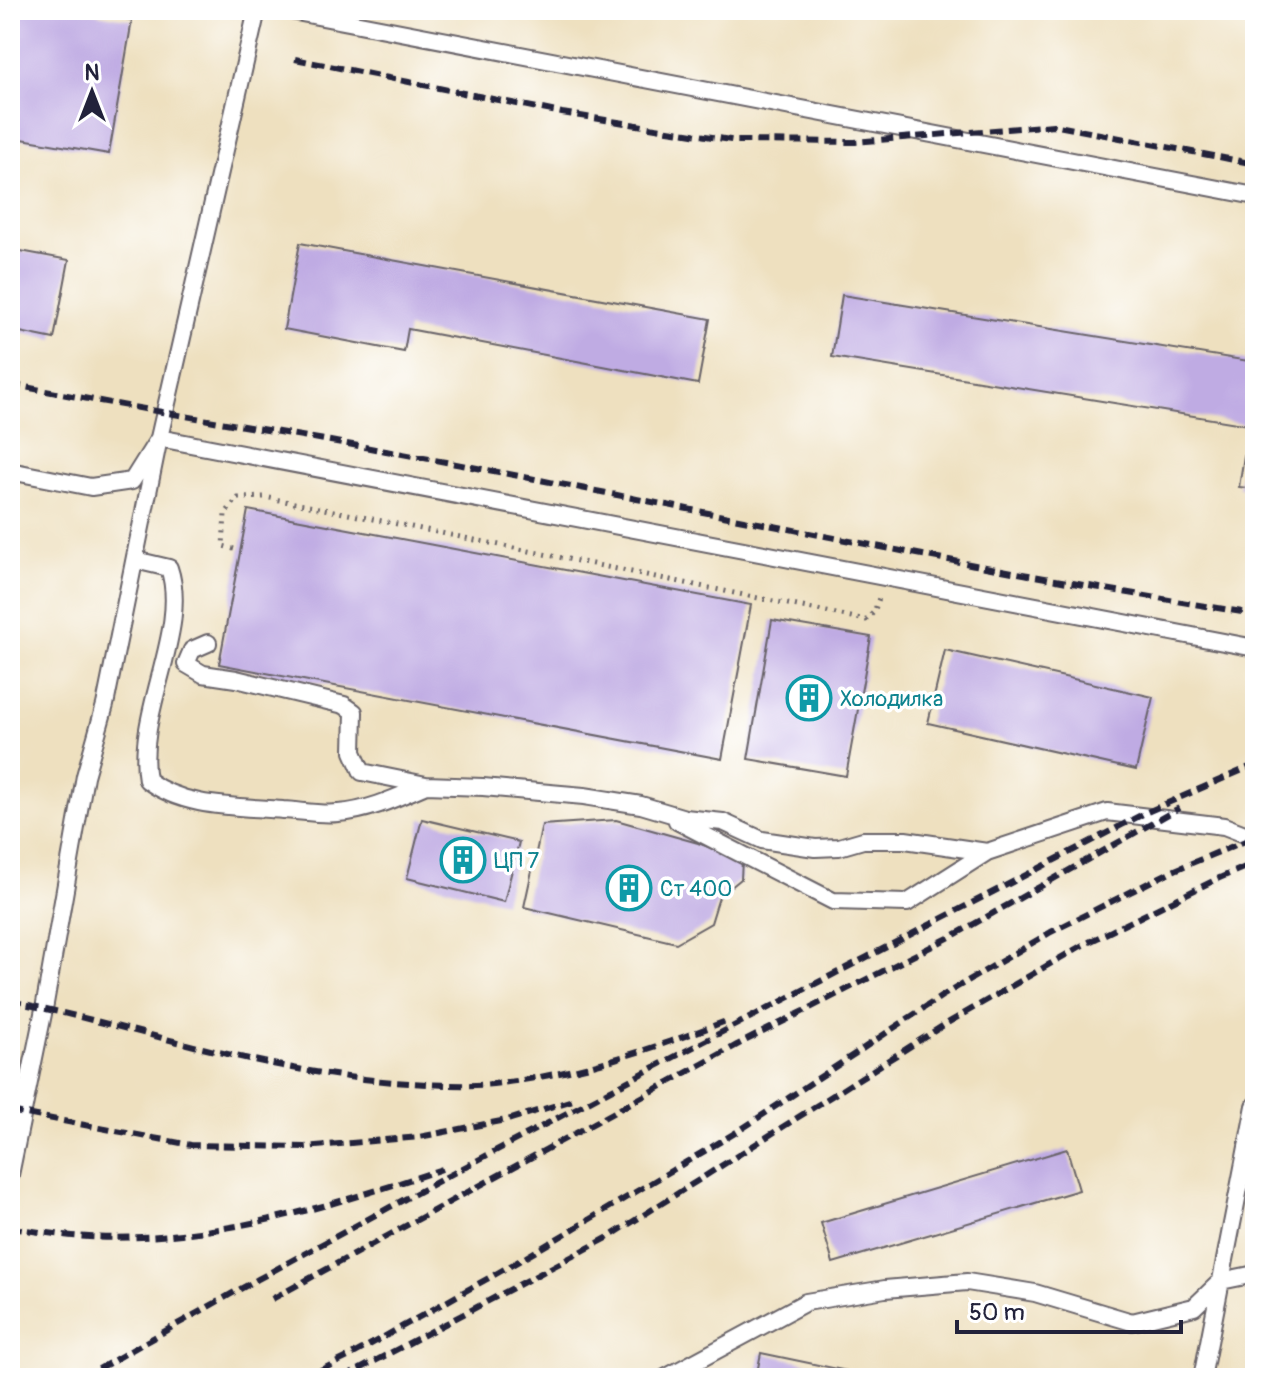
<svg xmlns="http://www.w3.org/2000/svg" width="1265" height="1388" font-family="Pangolin,sans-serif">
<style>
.building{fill:#bfabe3}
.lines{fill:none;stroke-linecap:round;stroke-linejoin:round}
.lane-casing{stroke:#696469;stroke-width:20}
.path{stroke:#696469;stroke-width:5;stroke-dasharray:2 6;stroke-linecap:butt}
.lane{stroke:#fff;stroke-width:16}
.rail{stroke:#22223b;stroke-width:6;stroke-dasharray:12 6;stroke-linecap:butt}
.labels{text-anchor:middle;stroke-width:7;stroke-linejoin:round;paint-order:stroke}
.culture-label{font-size:22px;fill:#0d838f;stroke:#fff;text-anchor:start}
</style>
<rect width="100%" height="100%" fill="#fff"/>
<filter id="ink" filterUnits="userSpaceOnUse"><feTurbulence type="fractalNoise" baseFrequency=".0125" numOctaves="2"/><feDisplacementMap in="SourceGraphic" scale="16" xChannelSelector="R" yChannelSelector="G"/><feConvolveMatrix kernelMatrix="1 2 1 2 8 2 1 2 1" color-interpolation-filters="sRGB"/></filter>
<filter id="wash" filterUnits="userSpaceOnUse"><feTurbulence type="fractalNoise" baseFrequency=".006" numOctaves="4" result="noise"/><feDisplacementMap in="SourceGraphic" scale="32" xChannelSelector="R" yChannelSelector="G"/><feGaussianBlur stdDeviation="1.8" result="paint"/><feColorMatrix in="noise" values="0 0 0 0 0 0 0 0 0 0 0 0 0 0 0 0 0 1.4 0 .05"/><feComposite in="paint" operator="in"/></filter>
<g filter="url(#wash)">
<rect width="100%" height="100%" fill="#eee0bf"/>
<g id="blocks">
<path class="building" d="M10 10H75L132 20 109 154 10 137Z
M300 243 710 319 698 384 408 329 404 352 284 329Z
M10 249 69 260 54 339 10 330Z
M842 295 1255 362V489L1239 487 1249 425 832 357Z
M248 510 751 605 722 759 219 664Z
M772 620 871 637 846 776 748 759Z
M945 650 1153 697 1136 770 928 723Z
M422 819 519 842 504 902 407 878Z
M616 820 698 843 742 860 741 879 719 897 711 923 676 943 524 907 542 825Z
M1067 1149 1079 1190 833 1263 821 1223Z
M761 1353 876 1377V1378H756Z"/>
</g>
</g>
<g filter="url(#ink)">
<use href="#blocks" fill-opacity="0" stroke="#696469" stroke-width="2"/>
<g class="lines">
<g class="lane-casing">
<path id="lane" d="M286 10 1255 196
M10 471 91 487 132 481 159 438 1255 648
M135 560 169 568C190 629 135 713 147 780 185 809 238 806 283 810 301 811 321 815 338 813 369 811 398 797 426 785
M208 643 192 650 186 664 203 674 236 679 344 705 354 712 353 752 362 772 426 785 483 787 584 796 641 805 685 818 723 822 762 840 815 848 839 847 863 840H905L987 852
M677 821 833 901 907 903 987 852 1107 812 1224 826 1255 838
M10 1175 44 1009 85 776 105 705 159 438 257 10
M665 1378 806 1302 885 1289 967 1282 1035 1293 1132 1322 1194 1307 1221 1281 1255 1274
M1202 1378 1255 1106"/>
</g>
<path class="path" d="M234 549 223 546 225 514 238 498 265 497 866 620 874 612 879 598"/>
<use href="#lane" class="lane"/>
<path class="rail" d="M295 59 562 113 737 141 855 142 1053 125 1255 164
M10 384C135 409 261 428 386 451 676 504 964 568 1255 614
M10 1001C139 1028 264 1072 395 1082 427 1084 461 1087 493 1084 574 1075 650 1050 726 1021
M10 1111 191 1145 305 1147 419 1137 511 1119 576 1099
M10 1228C36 1231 63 1236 89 1237 210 1243 329 1207 442 1169
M272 1299 737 1045 958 933 1179 808
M83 1378C431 1177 791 998 1147 812L1254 765
M304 1378 348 1357 526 1257 740 1130 942 996 1051 932 1170 872 1255 837
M343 1378 607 1238 944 1025 1081 946 1217 879 1255 863"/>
</g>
</g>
<defs>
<g id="building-ring" transform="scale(2.3)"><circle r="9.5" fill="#fff" stroke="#0f9aa8" stroke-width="1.5"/><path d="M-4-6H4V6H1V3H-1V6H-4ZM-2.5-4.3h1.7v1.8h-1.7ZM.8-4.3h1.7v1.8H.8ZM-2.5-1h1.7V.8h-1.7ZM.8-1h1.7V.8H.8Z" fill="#0f9aa8"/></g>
</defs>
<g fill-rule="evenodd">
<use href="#building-ring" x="809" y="698"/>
<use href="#building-ring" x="463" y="860"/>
<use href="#building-ring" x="629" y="888"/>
</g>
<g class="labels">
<g class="culture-label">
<text x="840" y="706">Холодилка</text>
<text x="494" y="868">ЦП 7</text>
<text x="660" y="896">Ст 400</text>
</g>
</g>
<rect width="1265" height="1388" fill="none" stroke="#fff" stroke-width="40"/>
<g transform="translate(92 92)" stroke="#ffffff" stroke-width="6" paint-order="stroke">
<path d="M0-6L14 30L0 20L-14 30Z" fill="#22223b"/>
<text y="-12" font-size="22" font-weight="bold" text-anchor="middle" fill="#22223b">N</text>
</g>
<path d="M957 1320v12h224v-12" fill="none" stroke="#22223b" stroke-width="4"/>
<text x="969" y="1320" font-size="24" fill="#22223b" stroke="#ffffff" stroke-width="6" paint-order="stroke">50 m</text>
</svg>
